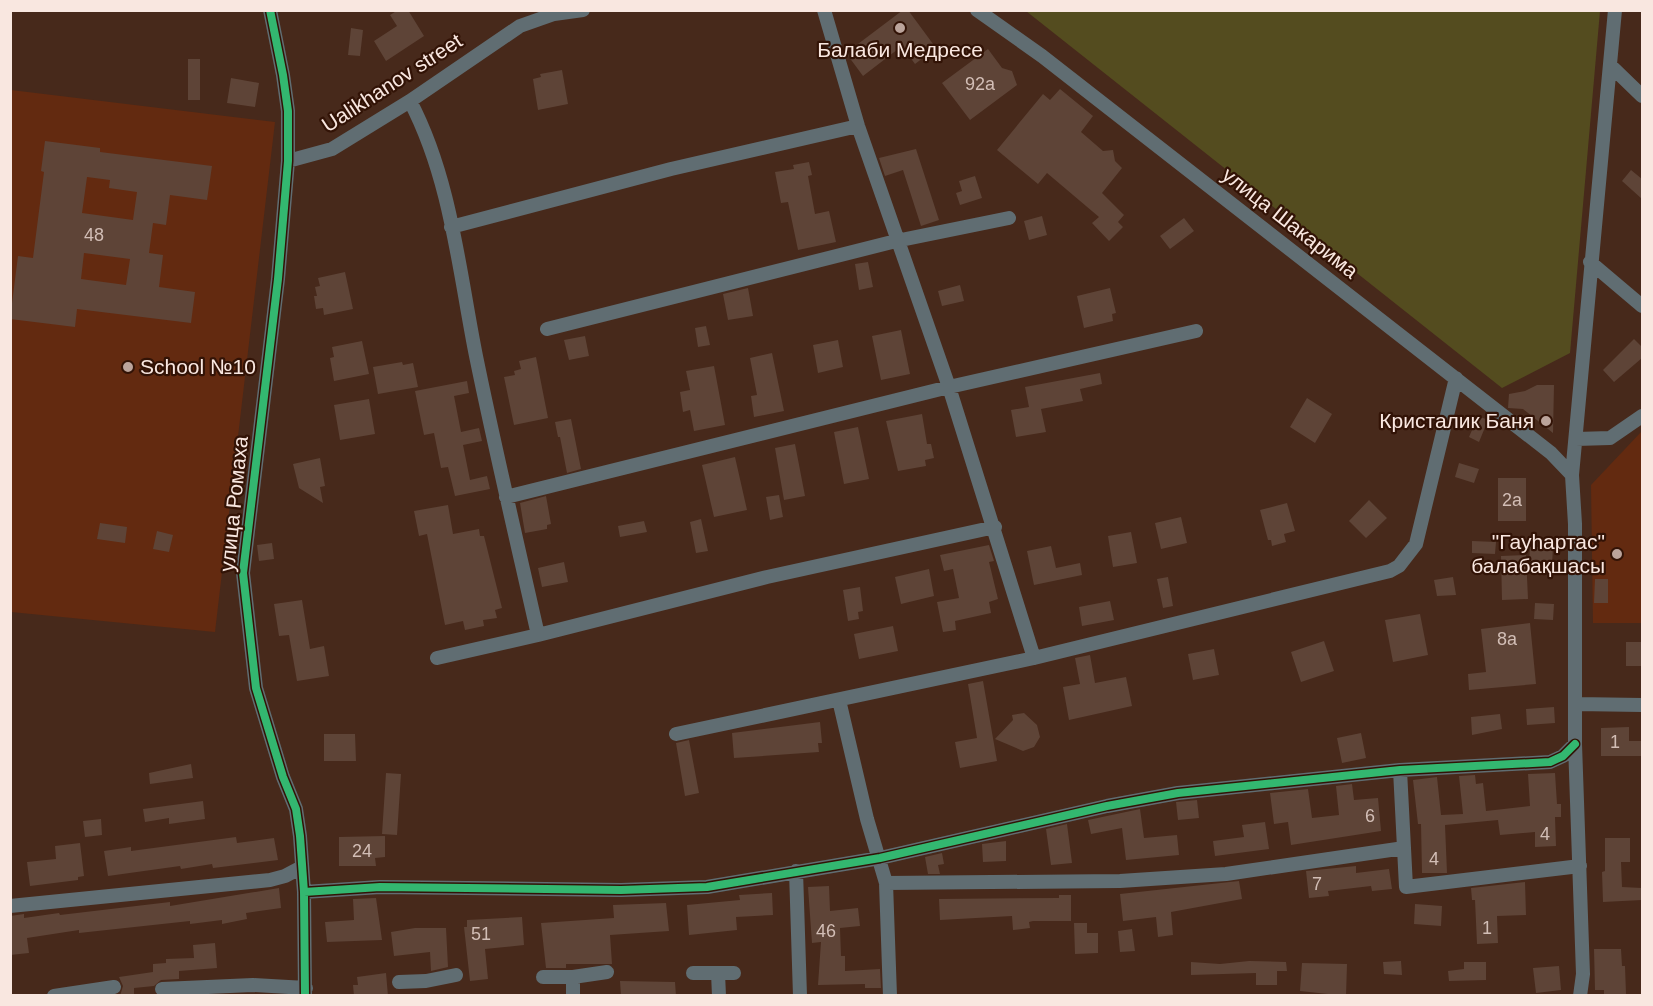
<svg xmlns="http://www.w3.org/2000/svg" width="1653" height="1006" font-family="Arial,sans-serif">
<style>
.built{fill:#632a10}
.green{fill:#544c1f}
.building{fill:#5e4437;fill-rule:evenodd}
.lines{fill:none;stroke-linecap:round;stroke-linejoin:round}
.minor{stroke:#606d72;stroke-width:14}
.cycleway-casing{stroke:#321306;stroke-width:11}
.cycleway{stroke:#33b770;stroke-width:8}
.poi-dot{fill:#bba49b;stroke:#321306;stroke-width:2}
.labels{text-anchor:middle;stroke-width:4.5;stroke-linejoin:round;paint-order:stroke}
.number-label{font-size:18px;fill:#d2beb6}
.poi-label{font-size:21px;fill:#f9e7e0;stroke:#321306;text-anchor:end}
.street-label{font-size:21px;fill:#f9e7e0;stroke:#321306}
</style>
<rect width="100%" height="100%" fill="#47291b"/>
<path class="built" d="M11 90 275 122 215 632 11 612Z
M1642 431V623H1593L1591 485Z"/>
<path class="green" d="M1026 11H1600L1570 353 1502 388Z"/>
<path class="building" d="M398 10H408L424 36 386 61 374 41 397 26 390 15Z
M903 10H908L936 48 915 64 902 46 863 76 846 53Z
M351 28 363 30 360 56 348 55Z
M988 49 1002 68 1012 71 1017 85 970 120 942 83Z
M188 59H200V100H188Z
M562 70 568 104 538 110 533 79 541 77 540 74Z
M231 78 259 83 255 107 227 103Z
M1060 89 1093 116 1081 132 1103 151 1113 150 1115 161 1122 168 1102 193 1124 215 1118 222 1123 227 1109 241 1092 223 1099 217 1047 173 1038 184 997 150 1043 94 1050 100Z
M45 141 100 148V152L212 166 207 200 170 195 166 225 153 223 149 253 163 255 159 287 195 292 191 323 77 309 75 327 10 319 18 256 33 258 44 172 41 171ZM87 177 110 180 109 188 137 192 133 220 82 213ZM84 253 130 259 126 285 81 279Z
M916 149 939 220 921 226 903 170 885 176 879 158Z
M809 162 812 175 808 176 815 214 829 211 836 242 798 250 788 202 781 203 775 172 794 169 793 165Z
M1631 170 1642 179V199L1622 181Z
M975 176 982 198 960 205 956 193 962 191 959 181Z
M1042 216 1047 235 1029 240 1024 221Z
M1184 218 1194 231 1170 249 1160 236Z
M868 262 873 287 859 290 855 264Z
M345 272 353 309 324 315 323 308 316 309 314 296H317L315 287 320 286 318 278Z
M960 285 964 301 942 306 938 291Z
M748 288 753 316 728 320 723 294Z
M1110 288 1116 313 1112 314 1113 321 1084 328 1077 296Z
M706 326 710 345 698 347 695 328Z
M901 330 910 374 881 380 872 336Z
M585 336 589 356 569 360 564 340Z
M1634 339 1642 347V358L1614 382 1603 370Z
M838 340 843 367 818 373 813 345Z
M362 341 369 374 334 381 330 358 334 357 332 347Z
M772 353 784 411 754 417 751 396 757 395 750 358Z
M536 357 548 418 514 425 504 377 515 375 514 371 521 369 519 361Z
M402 362 403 365 413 363 418 387 378 394 373 367Z
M714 366 725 425 694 431 690 410 683 412 680 392 690 390 686 371Z
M1100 373 1102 384 1080 389 1083 401 1041 409 1046 432 1016 437 1011 410 1029 407 1025 387Z
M467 381 469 393 454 396 461 432 479 428 482 441 463 445 470 480 487 476 490 489 455 496 448 467 441 468 434 433 424 435 415 391Z
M1537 385H1554L1553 433 1523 409 1508 408 1509 394 1525 391Z
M1307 398 1332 414 1315 443 1290 427Z
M369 399 375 434 340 440 334 405Z
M922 414 927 444H931L934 458 925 460 926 466 898 471 886 421Z
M1478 416 1488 420 1479 442 1469 437Z
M571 419 581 469 567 473 560 437H558L555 422Z
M858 427 869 479 844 484 834 432Z
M795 444 805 496 784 500 775 448Z
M735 457 747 510 714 517 702 465Z
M320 458 325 486 320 487 323 503 299 488 293 464Z
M1459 463 1479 469 1474 483 1455 477Z
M1498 478H1526V521H1498Z
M779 495 783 517 770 520 766 497Z
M546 496 551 524 547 525V529L525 533 520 503Z
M1369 500 1387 518 1366 538 1349 521Z
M1287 503 1295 531 1284 534 1286 542 1272 546 1271 540H1268L1260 510Z
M448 505 453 534 479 529 480 536H484L502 608 495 610 497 618 483 620 484 626 465 630 463 621 445 625 427 534 419 536 414 511Z
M1181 517 1187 543 1161 549 1155 523Z
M701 519 708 551 696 553 690 522Z
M644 521 647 532 620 537 618 526Z
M100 523 127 527 125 543 97 539Z
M157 531 173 535 169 552 153 549Z
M1131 532 1137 563 1113 567 1108 536Z
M1472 541 1496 542 1495 554 1472 553Z
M272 543 274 559 259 561 257 545Z
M989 545 994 561 989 562 998 599 989 602 991 613 955 621 956 630 943 632 937 602 959 598 953 569 944 571 940 555Z
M1051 546 1056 568 1080 563 1082 575 1034 585 1027 551Z
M1530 547H1553L1552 565 1529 564Z
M1526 555 1528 599 1502 600 1501 556Z
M564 562 568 582 542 587 538 568Z
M929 569 934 596 901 604 895 577Z
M1168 577 1173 606 1163 608 1157 579Z
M1453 577 1456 595 1437 596 1434 580Z
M1595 579H1608V603H1594Z
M860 587 863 611 858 612 859 619 848 621 843 590Z
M302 600 310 649 324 646 329 676 297 681 289 635 279 636 274 604Z
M1110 601 1114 620 1082 626 1079 607Z
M1535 603 1554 604 1553 620 1534 619Z
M1420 614 1428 655 1393 662 1385 620Z
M1530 623 1536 684 1469 690 1468 674 1486 672 1481 629Z
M893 626 898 651 859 659 854 634Z
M1324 641 1334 671 1301 682 1291 652Z
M1626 642H1642V666H1626Z
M1214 649 1219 675 1193 680 1188 654Z
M1090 655 1095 683 1126 677 1132 706 1069 720 1063 687 1080 684 1075 658Z
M983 681 997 761 960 768 955 742 977 738 968 684Z
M1554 707 1555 723 1527 725 1526 709Z
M1024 713 1037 725 1040 737 1034 747 1023 751 995 739 1013 720 1012 715Z
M1500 714 1502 729 1472 735 1471 717Z
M820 722 822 743H818L819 752 734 758 732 733Z
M1629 727V741H1642V756H1601V728Z
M1361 733 1366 758 1342 763 1337 738Z
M324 734H355L356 761H324Z
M689 740 699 793 685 796 676 743Z
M191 764 193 778 150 784 149 773Z
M386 773 401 774 397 835 382 834Z
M1555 773 1557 804H1561V817H1555L1556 846 1535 847V832L1500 835 1498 820 1445 825 1447 873H1422L1421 824H1418L1413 780 1437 777 1441 815 1463 814 1459 776 1475 775 1476 784 1483 783 1486 811 1530 806 1528 774Z
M1352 784 1354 800 1378 798 1381 831 1291 845 1288 822 1274 824 1270 793 1308 789 1312 818 1339 815 1336 786Z
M1197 800 1199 818 1178 820 1176 802Z
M203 801 205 819 169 824V818L145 822 143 809Z
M1140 809 1144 838 1177 835 1179 855 1126 860 1122 828 1091 834 1088 820Z
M101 819 102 835 85 837 83 821Z
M1265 822 1269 849 1215 856 1213 841 1244 837 1242 825Z
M1067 824 1072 863 1051 865 1046 829Z
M385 836V857L375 858 376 866H339V837Z
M236 837 237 843 274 838 278 860 213 868 212 864 181 869 180 866 108 876 104 851 131 847V851Z
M1605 838H1630V862H1621L1622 887 1642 888V900L1603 902 1602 872 1605 871Z
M1006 841V861L983 862 982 844Z
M80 843 84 876 78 877V880L30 886 27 862 56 859 55 846Z
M942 853 944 864 938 865 940 874H928L925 857Z
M1356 866V873L1389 869 1392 889 1372 891 1371 886 1328 891 1329 896 1309 898 1306 871Z
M1239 881 1242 899 1171 912 1173 935 1158 937 1156 917 1123 921 1120 894Z
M1525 882 1526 915 1497 916 1498 943 1477 944 1475 900H1472L1471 888Z
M829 886 830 911 858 908 860 926 840 928 841 956H845V971L880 969 881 988H865V984L818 985 821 942 812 943 808 887Z
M279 888 281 908 246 913 247 919 222 924V920L190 924V921L79 933V930L27 938 29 953 10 955V916L24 914V918L59 913 60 915 170 902V906Z
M772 893 773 915 736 917 737 930 689 935 687 905 740 900 739 895Z
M1059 895H1071V921H1033L1029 922 1030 928 1013 930 1012 916 940 920 939 899 1059 898Z
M376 898 382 940 327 942 325 922 354 920 353 899Z
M666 903 669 931 610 935 612 964H566V968H546L541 923 614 918 613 905Z
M1415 904 1442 906 1441 926 1414 924Z
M522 917 524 945 485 949 488 979 470 981 464 927H467V920Z
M1074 923H1087V933H1098V953L1075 954Z
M415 928H446L448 967 431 971 430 952 394 956 391 932Z
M1132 929 1135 951 1120 952 1118 931Z
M215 943 217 968 179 971V979L161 980 154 986 134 988V996H120L123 986 119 977 153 972V964L166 963V959L194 958 193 945Z
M1594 949H1621L1622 966H1625L1626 994H1604V990H1595Z
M1249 961 1286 962 1287 971H1277V985H1256V973L1191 975V962L1220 964Z
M1401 961 1402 975 1384 974 1383 962Z
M1464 962H1486V980L1449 981 1448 971 1464 969Z
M1302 963 1347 964 1346 996 1300 991Z
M1559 966 1561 990 1536 993 1533 968Z
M386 973 388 996H354L353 985H358L357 977Z
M620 981 675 982 676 996H621Z"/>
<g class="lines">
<path class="minor" d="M270 10 283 75 288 111V161L278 279 243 573 256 688 283 777 296 809 300 836 304 892 305 996
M824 10 858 126 949 387 1034 658
M977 10 1042 56 1551 453 1572 475
M1611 66 1642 96
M410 101C451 179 459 271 476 356 495 449 517 542 538 635
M288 161 332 149 410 101 520 26 554 14 583 10
M451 227 671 169 858 126
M1590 262 1642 306
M547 329 896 241 1009 218
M1576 439 1610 438 1642 416
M506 497 949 387 1196 331
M437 658 538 635 767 577 995 527
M839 700 867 819 886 883 890 996
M1576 704 1642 705
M676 734 1034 658 1390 571 1399 566 1416 544 1456 378
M1400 770 1406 887 1580 866
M796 871 800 996
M886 883 1120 881 1226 874 1404 848
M304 892 380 887 621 890 707 887 880 858 1107 806 1178 793 1400 770 1550 762 1563 756 1575 744
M10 906 270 880 285 876 302 867
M693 973H734
M718 973 719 996
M543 977H573L607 972
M573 977V996
M399 982 426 981 456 975
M162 989 253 985 306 988
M54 996 114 987
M1580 996 1583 974 1575 744V524L1572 475 1615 10"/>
<g class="cycleway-casing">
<path id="cycleway" d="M270 10 283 75 288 111V161L278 279 243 573 256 688 283 777 296 809 300 836 304 892 305 996
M304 892 380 887 621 890 707 887 880 858 1107 806 1178 793 1400 770 1550 762 1563 756 1575 744"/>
</g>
<use href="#cycleway" class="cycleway"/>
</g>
<g class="poi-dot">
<circle cx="900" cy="28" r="6"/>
<circle cx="128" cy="367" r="6"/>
<circle cx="1546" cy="421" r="6"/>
<circle cx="1617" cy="554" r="6"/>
</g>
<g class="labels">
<g class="number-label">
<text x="980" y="90">92а</text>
<text x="94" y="241">48</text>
<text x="1512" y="506">2а</text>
<text x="1507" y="645">8а</text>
<text x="1615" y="748">1</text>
<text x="1370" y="822">6</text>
<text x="1545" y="840">4</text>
<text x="362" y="857">24</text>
<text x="1434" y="865">4</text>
<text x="1317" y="890">7</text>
<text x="1487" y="934">1</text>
<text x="826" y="937">46</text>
<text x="481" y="940">51</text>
</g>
<g class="poi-label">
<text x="900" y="57" text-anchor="middle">Балаби Медресе</text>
<text x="140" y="374" text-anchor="start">School №10</text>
<text x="1534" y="428">Кристалик Баня</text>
<text x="1605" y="549">"Гауһартас"<tspan x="1605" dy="24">балабақшасы</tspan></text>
</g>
<g class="street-label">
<text transform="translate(392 83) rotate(-33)" y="7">Ualikhanov street</text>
<text transform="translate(1290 223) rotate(38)" y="7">улица Шакарима</text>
<text transform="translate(234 504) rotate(-84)" y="7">улица Ромаха</text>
</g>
</g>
<rect width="1653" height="1006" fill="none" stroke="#f9e7e0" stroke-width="24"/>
</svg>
